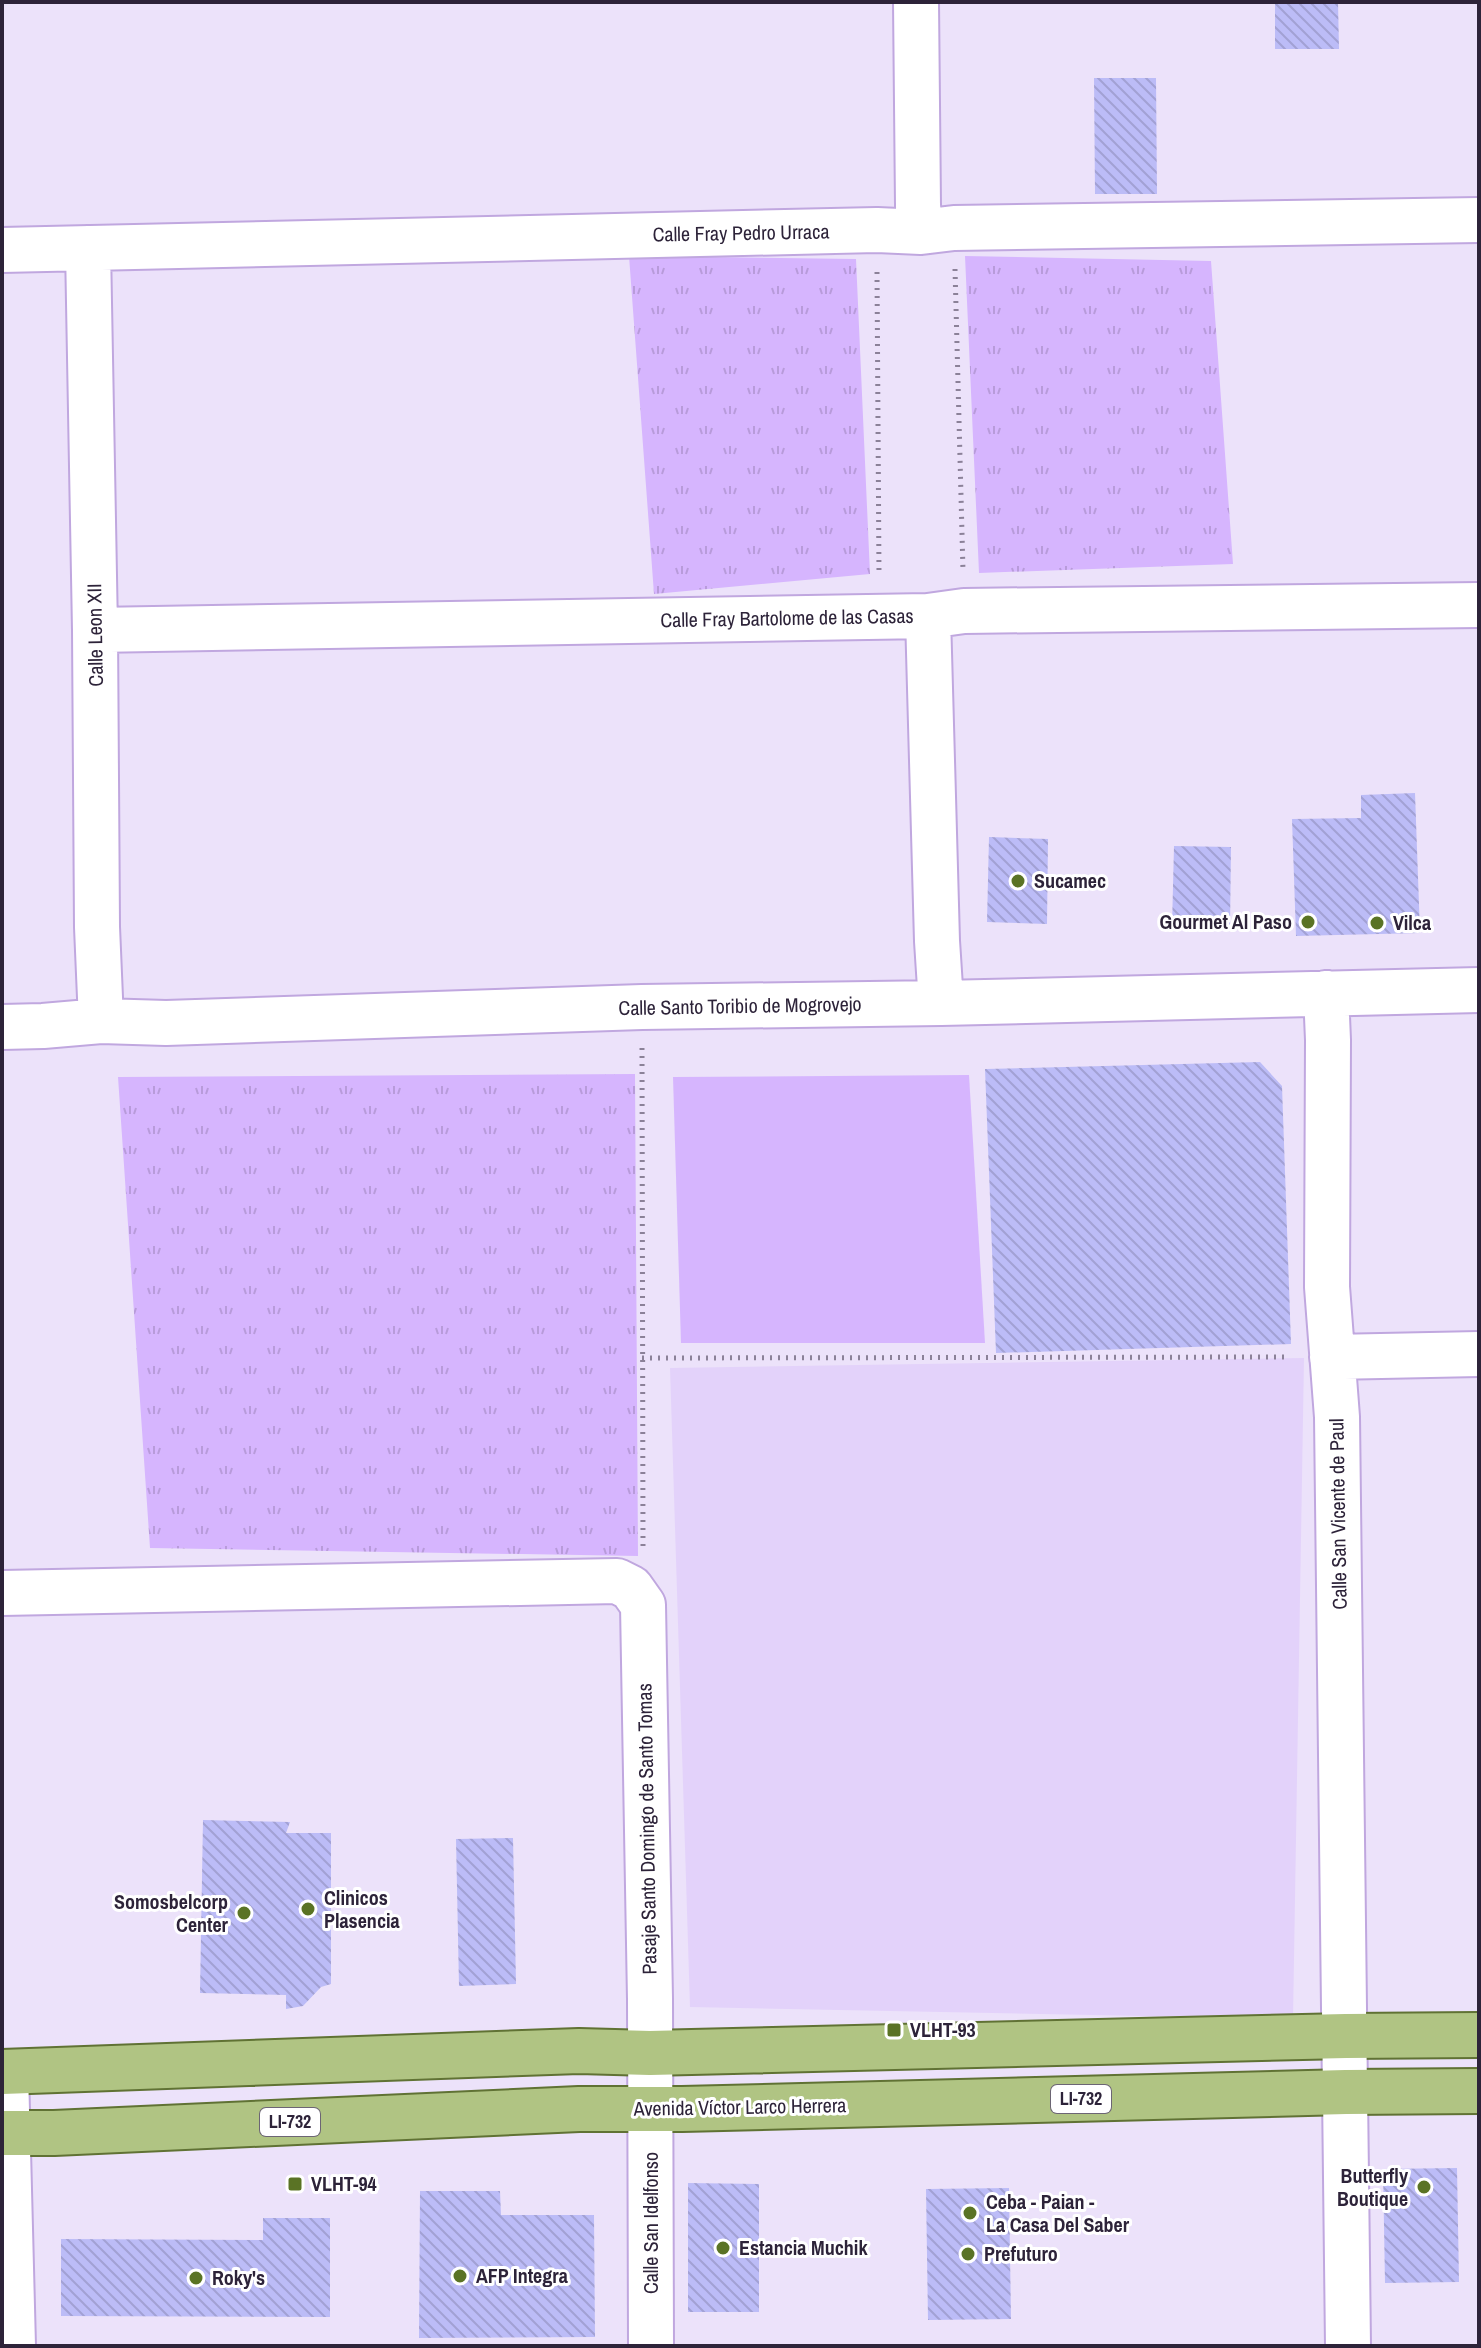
<svg xmlns="http://www.w3.org/2000/svg" width="1481" height="2348" font-family="'Archivo Narrow',sans-serif">
<style>
.built{fill:#e3d2fa}
.park{fill:url(#park-tufts)}
.garden{fill:#d6b5fe}
.building{fill:url(#building-back-hatch)}
.lines{fill:none;stroke-linecap:round;stroke-linejoin:round}
.minor-casing{stroke:#c0a7df;stroke-width:48}
.major-casing{stroke:#607234;stroke-width:48}
.path{stroke:#8b8198;stroke-width:5;stroke-dasharray:2 6;stroke-linecap:butt}
.minor{stroke:#fff;stroke-width:44}
.major{stroke:#b0c483;stroke-width:44}
.poi-dot{fill:#5a7325;stroke:#fff;stroke-width:3}
.labels{text-anchor:middle;stroke-width:6;stroke-linejoin:round;paint-order:stroke}
.shield{fill:#fff;stroke:#6c6574;stroke-width:2}
.shield-label{font-size:18px;font-weight:bold;fill:#2d2339}
.street-label{font-size:20px;fill:#2d2339;stroke:#fff}
.poi-label{font-size:20px;font-weight:bold;fill:#2d2339;stroke:#fff;text-anchor:start}
</style>
<defs>
<pattern id="park-tufts" width="24" height="20" patternUnits="userSpaceOnUse" patternTransform="scale(2)"><rect width="24" height="20" fill="#d6b5fe"/><path d="M3 7l-1-3M5 7V3M7 7l1-3M15 17l-1-3M17 17v-4M19 17l1-3" fill="none" stroke="#b89bda"/></pattern>
<pattern id="building-back-hatch" width="6" height="6" patternUnits="userSpaceOnUse" patternTransform="scale(2)"><rect width="6" height="6" fill="#bcbcf7"/><path d="M-1 5l2 2M0 0l6 6M5-1l2 2" fill="none" stroke="#a2a1d4"/></pattern>
</defs>
<rect width="100%" height="100%" fill="#ece2fa"/>
<path class="built" d="M1304 1358 1293 2019 690 2007 670 1368Z"/>
<path class="park" d="M629 256 856 259 870 574 654 594Z
M965 256 1211 261 1233 564 979 573Z
M635 1074 638 1556 150 1548 118 1077Z"/>
<path class="garden" d="M969 1075 985 1343H681L673 1077Z"/>
<path class="building" d="M1275 2H1338L1339 49H1275Z
M1094 78H1156L1157 194H1095Z
M1415 793 1420 933 1296 936 1292 819 1361 818V795Z
M989 837 1048 839 1047 924 987 922Z
M1174 846 1231 847 1230 929 1172 927Z
M1260 1062 1282 1086 1291 1344 996 1353 985 1069Z
M203 1820 290 1822 286 1833H331V1984L321 1987 303 2006 286 2009V1995L200 1993Z
M513 1838 516 1984 459 1986 456 1839Z
M1457 2168 1459 2282 1385 2283 1383 2169Z
M688 2183 759 2184V2312H688Z
M1009 2188 1011 2319 928 2320 926 2189Z
M420 2191H500L501 2215H594L595 2337 419 2338Z
M263 2218H330V2317L61 2316V2239L263 2240Z"/>
<g class="lines">
<g class="minor-casing">
<path id="minor" d="M916 2 918 206 921 232
M88 248 95 630 97 927 101 1021
M2 250 877 230 921 232 954 228 1479 220
M928 616 937 941 941 1003
M95 630 928 616 964 611 1479 605
M1326 993 1328 1040 1327 1287 1337 1417 1348 2346
M2 1027 43 1026 101 1021 166 1023 642 1007 941 1003 1479 990
M1332 1357 1479 1354
M2 1593 617 1581 631 1588 643 1605 650 1999 651 2346
M6 2072 13 2346"/>
</g>
<g class="major-casing">
<path id="major" d="M2 2072 579 2051 650 2053 1346 2036 1479 2035
M2 2133H54L579 2109H682L1346 2092 1479 2091"/>
</g>
<path class="path" d="M955 269 963 571
M877 272 879 574
M642 1048 643 1546
M642 1358 1289 1357"/>
<use href="#minor" class="minor"/>
<use href="#major" class="major"/>
</g>
<g class="poi-dot">
<circle cx="1018" cy="881" r="8"/>
<circle cx="1308" cy="922" r="8"/>
<circle cx="1377" cy="923" r="8"/>
<circle cx="308" cy="1909" r="8"/>
<circle cx="244" cy="1913" r="8"/>
<rect x="886" y="2022" width="16" height="16" rx="4"/>
<rect x="287" y="2176" width="16" height="16" rx="4"/>
<circle cx="1424" cy="2187" r="8"/>
<circle cx="970" cy="2213" r="8"/>
<circle cx="723" cy="2248" r="8"/>
<circle cx="968" cy="2254" r="8"/>
<circle cx="460" cy="2276" r="8"/>
<circle cx="196" cy="2278" r="8"/>
</g>
<g class="labels">
<g class="shield">
<rect x="1051" y="2085" width="60" height="28" rx="6"/>
<rect x="260" y="2108" width="60" height="28" rx="6"/>
</g>
<g class="shield-label">
<text x="1081" y="2105">LI-732</text>
<text x="290" y="2128">LI-732</text>
</g>
<g class="street-label">
<text transform="translate(741 233) rotate(-1)" y="7">Calle Fray Pedro Urraca</text>
<text transform="translate(787 618) rotate(-1)" y="7">Calle Fray Bartolome de las Casas</text>
<text transform="translate(95 635) rotate(-91)" y="7">Calle Leon XII</text>
<text transform="translate(740 1006) rotate(-1)" y="7">Calle Santo Toribio de Mogrovejo</text>
<text transform="translate(1338 1514) rotate(-91)" y="7">Calle San Vicente de Paul</text>
<text transform="translate(647 1829) rotate(-91)" y="7">Pasaje Santo Domingo de Santo Tomas</text>
<text transform="translate(740 2107) rotate(-1)" y="7">Avenida Víctor Larco Herrera</text>
<text transform="translate(651 2223) rotate(-90)" y="7">Calle San Idelfonso</text>
</g>
<g class="poi-label">
<text x="1034" y="888">Sucamec</text>
<text x="1292" y="929" text-anchor="end">Gourmet Al Paso</text>
<text x="1393" y="930">Vilca</text>
<text x="324" y="1905">Clinicos<tspan x="324" dy="23">Plasencia</tspan></text>
<text x="228" y="1909" text-anchor="end">Somosbelcorp<tspan x="228" dy="23">Center</tspan></text>
<text x="910" y="2037">VLHT-93</text>
<text x="1408" y="2183" text-anchor="end">Butterfly<tspan x="1408" dy="23">Boutique</tspan></text>
<text x="311" y="2191">VLHT-94</text>
<text x="986" y="2209">Ceba - Paian -<tspan x="986" dy="23">La Casa Del Saber</tspan></text>
<text x="739" y="2255">Estancia Muchik</text>
<text x="984" y="2261">Prefuturo</text>
<text x="476" y="2283">AFP Integra</text>
<text x="212" y="2285">Roky's</text>
</g>
</g>
<rect width="1481" height="2348" fill="none" stroke="#2d2339" stroke-width="8"/>
</svg>
